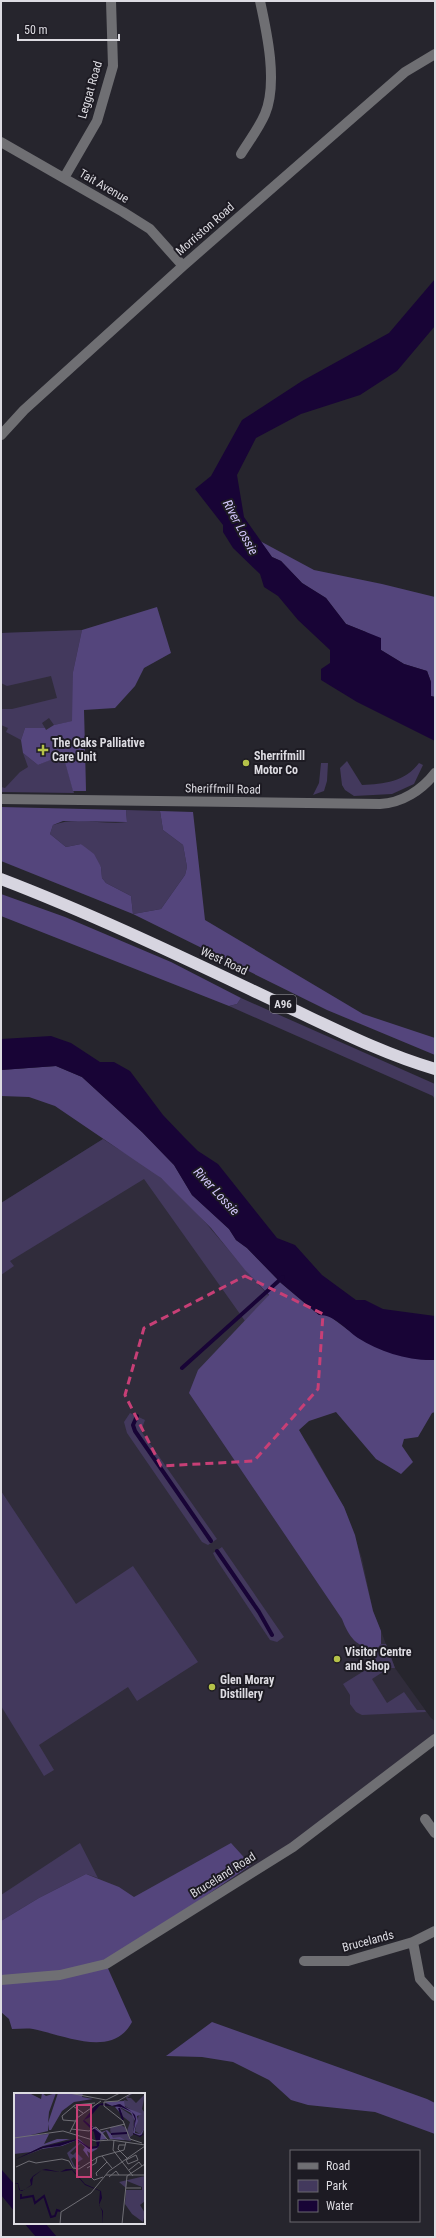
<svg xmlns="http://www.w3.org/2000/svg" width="436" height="2238" font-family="'Roboto Condensed',sans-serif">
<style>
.built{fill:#302c3b}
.green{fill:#43395d}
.forest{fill:#54457c}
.water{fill:#180436}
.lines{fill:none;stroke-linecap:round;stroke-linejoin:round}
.stream{stroke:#180436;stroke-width:4}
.minor{stroke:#6f6f73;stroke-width:10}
.highway{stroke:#d7d5e0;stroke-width:12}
.marked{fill:none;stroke:#c73f76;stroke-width:3;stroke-dasharray:8 5;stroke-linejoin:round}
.poi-dot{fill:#b5c249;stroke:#1d1b23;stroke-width:1.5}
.labels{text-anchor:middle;stroke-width:4;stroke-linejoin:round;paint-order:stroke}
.shield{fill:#1d1b23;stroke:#a3a2a9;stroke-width:1}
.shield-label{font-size:11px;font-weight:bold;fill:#dddce2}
.street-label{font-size:12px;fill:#dddce2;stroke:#1d1b23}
.poi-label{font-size:12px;font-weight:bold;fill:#dddce2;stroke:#1d1b23;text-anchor:start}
.water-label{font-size:13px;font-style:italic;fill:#d2c6fa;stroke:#1d1b23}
.inset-river{fill:none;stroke:#180436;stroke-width:2}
.inset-road{fill:none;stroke:#6f6e75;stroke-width:1}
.view{fill:#c73f76;fill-opacity:0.15;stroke:#c73f76;stroke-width:2}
.inset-edge{fill:none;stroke:#dddce2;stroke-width:2}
</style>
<rect width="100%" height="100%" fill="#26252d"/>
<path class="built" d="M82 630 86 791 1 790V633Z
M103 1139 161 1178 211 1228 269 1296 228 1339 310 1447 344 1507 362 1558 373 1611 381 1631 395 1668 431 1718 435 1721V1739L293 1847 141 1941 1 1974V1203Z"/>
<path class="green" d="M82 630 73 672V721L54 725 49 718 42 723 45 728H25L21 740 6 732 8 728 1 725V709H12L57 698 51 676 7 686 1 683V633Z
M23 753 38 765 63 754 74 793 1 792V787L5 788 20 772 28 767Z
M347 761 362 785C384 784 405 782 419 763L423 765 414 784 392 794 354 796 345 790 342 785 340 768Z
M321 763H328L327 781 324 791 313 795 319 783Z
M126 810 160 811 163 830 183 845 187 867 185 875 161 909 133 914 131 896 106 883 102 878 101 867 81 844 66 847 50 834 53 825C75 816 103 825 127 822Z
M241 998 435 1084V1100L433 1096 229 1006 237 1004Z
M103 1139C122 1152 144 1163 161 1178 202 1213 232 1257 269 1296L245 1321 144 1179 10 1261 14 1266 1 1275V1203Z
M130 1413 145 1420 141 1431 217 1539 208 1545 202 1542 127 1433 124 1422Z
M1 1491 76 1604 133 1566 198 1662 137 1701 128 1687 39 1745 54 1770 44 1776 1 1706Z
M222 1547 284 1637 277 1642 270 1640 216 1559 213 1553Z
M381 1644H386L395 1668H389L372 1679 387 1703 404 1692 417 1710H425L426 1712 362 1715 356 1712 350 1704V1695L343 1684 367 1669Z
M80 1843 98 1878 86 1874 39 1898 1 1921V1895Z"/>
<path class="forest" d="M260 541 314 570 382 584 435 597V697L431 696V682L427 671 404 664 381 650 366 632 346 624 326 598 302 583 281 561 272 557Z
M157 607 171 653 144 668 135 686 115 708 84 710 86 791H73L63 755 38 765 23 753 21 740 25 728H45L46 730 54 725 72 721 73 672 82 630Z
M1 807 126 810 127 822 63 821 53 825 50 834 66 847 81 844 94 854 101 867 102 878 106 883 131 896 133 914 161 909 185 875 187 867 183 845 163 830 160 811 193 812 205 920 363 1014 435 1038V1055L327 1010 133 914 1 861Z
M1 894 65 917 171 962 241 998 237 1004 229 1006 1 916Z
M56 1066 82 1077 142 1132 174 1165 192 1195 229 1229 236 1240 247 1248 281 1283 319 1315H328L359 1338 426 1360H435V1412L432 1413 418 1437 404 1439 402 1446 413 1462 401 1474 376 1459 336 1412 309 1421 299 1430 344 1507 355 1535 373 1611 381 1631V1644L376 1650C356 1647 349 1637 342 1619L189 1393 198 1370 269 1295 245 1270 211 1228 161 1178 55 1106 29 1097 1 1096V1070Z
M231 1843 251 1865 106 1964 132 2022C113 2059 64 2035 33 2029 27 2028 19 2029 12 2029L9 2019 1 2012V1921L39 1898 86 1874 119 1887 134 1897Z
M212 2022 427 2099 435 2103V2134L375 2112 308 2105 291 2100 269 2080 233 2062 202 2057 166 2056Z"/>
<path class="water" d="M435 279V326L397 371 360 395 301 414 256 438 237 475 244 517 272 557 281 561 302 583 326 598 346 624 381 638V650L404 664 427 671 431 682V696L435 697V741L357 702 321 680V669L330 663V650L298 620 278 596 264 587 260 574 233 548 223 532V525L195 489 211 476 242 420 302 381 389 333Z
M51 1036 71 1043 100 1062H114L130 1071 163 1115 184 1137 198 1151 218 1164 277 1238 295 1245 322 1275 356 1300H365L383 1309 435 1316V1360C408 1361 380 1352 358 1338 345 1329 335 1315 319 1315L281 1283 247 1248 236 1240 229 1229 192 1195 174 1165 142 1132 82 1077 56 1066 1 1070V1039Z
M1 2169 15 2185V2212L1 2195Z
M24 2223H45L57 2237H36Z"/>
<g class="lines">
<path class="stream" d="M182 1368 283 1277
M137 1416 133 1425 135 1431 211 1541
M217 1551 259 1612 272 1635"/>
<path class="minor" d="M1 142 123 212 150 229 183 266
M241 154C249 141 259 128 265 114 278 83 267 33 260 1
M64 178 97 121 113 66 111 1
M1 435 24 410 183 266 405 72 435 54
M1 799 380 804C402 803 422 790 435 773
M425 1819 435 1833
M413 1942 420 1979 435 1996
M304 1961H348L413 1942 435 1931
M1 1980 60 1975 106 1964 293 1847 435 1739"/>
<path class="highway" d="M1 879C95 915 186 959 277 1002 329 1026 380 1053 435 1069"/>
</g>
<path class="marked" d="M245 1276 323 1314 318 1389 254 1461 161 1466 125 1395 144 1328Z"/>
<g class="poi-dot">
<path d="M41 744h4v4h4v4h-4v4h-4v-4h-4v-4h4z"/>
<circle cx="246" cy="763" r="4"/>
<circle cx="337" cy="1659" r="4"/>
<circle cx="212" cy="1687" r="4"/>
</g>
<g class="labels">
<rect class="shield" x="270" y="995" width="26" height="18" rx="3"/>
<g class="shield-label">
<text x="283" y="1008">A96</text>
</g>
<g class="street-label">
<text transform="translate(90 90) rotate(-74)" y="4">Leggat Road</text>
<text transform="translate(104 186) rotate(30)" y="4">Tait Avenue</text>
<text transform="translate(205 229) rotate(-41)" y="4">Morriston Road</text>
<text transform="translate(223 789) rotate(1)" y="4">Sheriffmill Road</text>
<text transform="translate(224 961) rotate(25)" y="4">West Road</text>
<text transform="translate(223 1875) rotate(-32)" y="4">Bruceland Road</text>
<text transform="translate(368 1941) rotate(-15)" y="4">Brucelands</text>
</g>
<g class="poi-label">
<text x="52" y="747">The Oaks Palliative<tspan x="52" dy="14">Care Unit</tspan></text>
<text x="254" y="760">Sherrifmill<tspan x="254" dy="14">Motor Co</tspan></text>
<text x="345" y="1656">Visitor Centre<tspan x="345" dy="14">and Shop</tspan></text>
<text x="220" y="1684">Glen Moray<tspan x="220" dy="14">Distillery</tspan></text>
</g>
<g class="water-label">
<text transform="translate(241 527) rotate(62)" y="5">River Lossie</text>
<text transform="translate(217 1191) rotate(47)" y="5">River Lossie</text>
</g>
</g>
<g transform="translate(14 2093)">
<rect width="131" height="131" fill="#26252d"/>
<path d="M118 0V1L117 2H115L116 3 113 5H117L122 10 131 1 128 16 131 20V34L126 41 121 38 125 21 109 12 110 7 114 8 112 5 113 3 110 5ZM105 14 120 24 119 42 116 44 113 38 116 29 107 22ZM107 32 112 35 117 48 99 45 96 34ZM66 49 71 54 67 50 56 60 59 62 62 59 69 66 64 69 60 64 57 66 61 74 65 72 66 73 61 75H60L53 60ZM131 83V108L126 112 131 120 129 129 118 121 111 111 112 97H128V94L113 88 112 95 105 89Z" fill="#43395d"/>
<path d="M0 0H15L27 6 28 0 32 3 42 0 35 19 34 30 44 0H69L68 4 79 6 60 9 48 18 37 37H35L34 31V38L17 42 35 41 30 51 43 46H56L29 53 17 59 0 61ZM110 8 111 14 128 21 123 23 124 28 121 36V40L126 41 131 34 127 43 119 40 121 31 118 40 121 28 117 20 106 14 108 19 107 21 101 14 106 11 98 13 90 9ZM71 29 88 39 93 37 97 41 96 34 99 45 106 44 111 47 96 46 92 38 89 40 93 46 85 47 81 36ZM65 46 76 56 83 55 87 48 83 56 76 60 73 58 75 65 69 57 71 54 63 47 48 53 28 56 10 63 29 55Z" fill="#54457c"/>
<path d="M89 10 98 13 106 11 118 19 121 22 122 26 119 40 125 43 131 40 126 44 119 41 121 26 118 19 107 14 86 12 76 24 70 27 87 41 85 53 83 55 75 56 63 47 46 53 29 55 0 67 27 54 63 46 75 54 83 53 80 39 69 28 82 12ZM32 76 46 79 52 76H58L71 91 87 98 88 105 85 112 89 118 88 131V118L85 111 86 98 71 92 58 77 46 79 28 77 19 84 18 92 8 98 5 97 4 91 0 90H4L6 97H10L17 92 16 87 19 83 28 77Z" fill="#180436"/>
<path class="inset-river" d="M105 15 109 27M97 41 113 40M7 101V105L19 103 21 110 30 103 37 124 41 123 43 117 46 118"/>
<path class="inset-road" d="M55 0 92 7M92 7 106 0M90 9V13L109 28 116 46 128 50M90 9 104 8 118 0M59 13 69 20M61 28 49 27 48 23 61 12 81 10M57 36 75 38 82 34 94 47M86 37 111 31M56 39 63 25 87 8M0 45 49 38 82 48 97 47 131 52M100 47 99 57 119 83M111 52H105L104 56 114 66M122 62 124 67 114 71 112 67ZM88 63 98 75M2 74 15 68 22 70 48 66 55 68 59 75 65 76 84 64 110 57 112 49M73 75 82 70 83 64M115 77 125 69 128 73M92 82H131M83 83 82 80 93 69M95 84 102 78 105 82M78 85 80 87 89 84M112 95H127M46 131 47 119 77 100 95 78 131 53M108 131 113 83 131 71"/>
<path class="view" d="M63 12H77V84H63Z"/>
<rect width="131" height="131" class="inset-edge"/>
</g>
<rect width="436" height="2238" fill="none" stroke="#dddce2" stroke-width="4"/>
<rect x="290" y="2150" width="130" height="72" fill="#1d1b23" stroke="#6a686f"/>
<rect x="298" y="2163" width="20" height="6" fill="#6f6f73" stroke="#6a686f"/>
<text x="326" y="2170" font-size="12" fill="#dddce2">Road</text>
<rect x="298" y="2180" width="20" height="12" fill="#43395d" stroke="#6a686f"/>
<text x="326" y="2190" font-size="12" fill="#dddce2">Park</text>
<rect x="298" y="2200" width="20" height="12" fill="#180436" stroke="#6a686f"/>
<text x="326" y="2210" font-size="12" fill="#dddce2">Water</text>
<path d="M18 34v6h101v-6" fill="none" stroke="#dddce2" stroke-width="2"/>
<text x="24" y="34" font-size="12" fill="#dddce2" stroke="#1d1b23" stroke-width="3" paint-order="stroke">50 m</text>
</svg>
